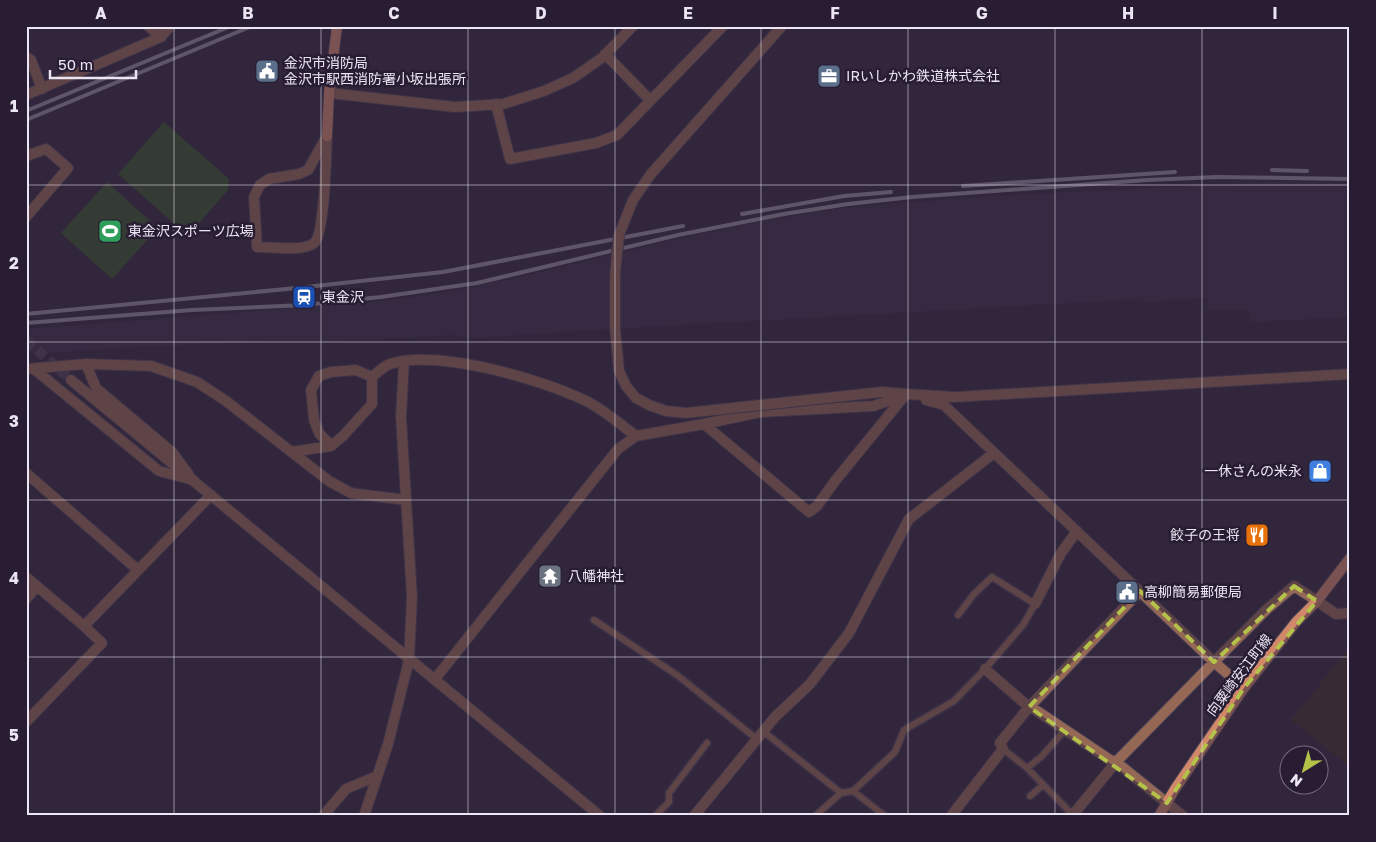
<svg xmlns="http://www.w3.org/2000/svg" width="1376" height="842" font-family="'Golos Text','Noto Sans JP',sans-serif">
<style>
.commercial{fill:#422f2a}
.built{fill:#3d2f49}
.pitch{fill:#39522c}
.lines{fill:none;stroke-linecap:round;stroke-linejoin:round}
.tertiary-tunnel{stroke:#4e4457;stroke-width:10;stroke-dasharray:10 5;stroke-linecap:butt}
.service-casing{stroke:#4c4256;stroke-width:9}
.minor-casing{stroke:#4c4256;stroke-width:12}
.tertiary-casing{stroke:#4c4256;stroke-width:12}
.secondary-casing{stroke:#4c4256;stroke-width:12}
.service{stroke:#956855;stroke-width:6}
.minor{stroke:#956855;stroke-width:10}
.tertiary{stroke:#956855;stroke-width:10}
.secondary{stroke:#d1886a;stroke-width:10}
.rail{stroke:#978e9f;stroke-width:4}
.tertiary-bridge-casing{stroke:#4c4256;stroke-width:12;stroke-linecap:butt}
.tertiary-bridge{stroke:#956855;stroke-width:10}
.marked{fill:none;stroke:#b5c24a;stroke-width:4;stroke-dasharray:10 6;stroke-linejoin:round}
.grid{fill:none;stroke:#ece5f3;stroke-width:1;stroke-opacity:0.55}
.labels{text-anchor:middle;stroke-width:5;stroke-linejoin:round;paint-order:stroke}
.poi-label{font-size:14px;fill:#ece5f3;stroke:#281d32;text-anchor:start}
.street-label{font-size:14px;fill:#ece5f3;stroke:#281d32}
.neatline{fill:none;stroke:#ece5f3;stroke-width:2}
.grid-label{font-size:16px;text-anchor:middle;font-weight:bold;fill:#ece5f3}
</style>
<rect width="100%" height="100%" fill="#32273c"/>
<path class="commercial" d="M1350 647V767L1291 720Z"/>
<path class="built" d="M1270 182 1350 183V317L1251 322 1249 309 1208 310 1207 298 1142 302V299L609 329 473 338 451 335 348 341H273L138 347 26 354V329L362 303 422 296 508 280 673 240 763 221 844 208 978 197Z"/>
<path class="pitch" d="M164 122 229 179 228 190 188 236 118 174Z
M107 182 158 228 112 279 61 233Z"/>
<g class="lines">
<path class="tertiary-tunnel" d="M26 340 71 380"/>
<g class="service-casing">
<path id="service" d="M594 620 677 675 758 740
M764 732 841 793
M1003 749 1027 768 1073 815
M1027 768 1041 757 1065 730
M853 791 885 816
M1030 796 1043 785
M655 816 669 802V793L707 743
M815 816 841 793 853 791 895 752 904 730 954 701 985 669 1023 625 1035 604 992 577 974 594 958 615"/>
</g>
<g class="minor-casing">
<path id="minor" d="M148 26 161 37
M605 54 650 100
M26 57 31 60 42 89
M329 93 455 107 503 104 544 91 573 78 603 57 633 26
M496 104 510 159 596 143 617 135 723 26
M327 136C326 154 325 234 314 243 304 252 270 247 257 247L254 197 260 185 269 179 299 174 308 170Z
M26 156 46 149 68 168 26 217
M86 364 96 388 172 452 189 475
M34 369 159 471 193 480
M372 377V404L343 436 331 446 319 433 314 420 311 390 319 376 331 372 356 370 372 377C377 373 384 366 390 364 438 349 541 379 586 401 603 409 621 425 636 436
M926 400 944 405 1214 662 1244 688
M704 424 761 412 874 406 906 394 955 397 1350 374
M291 452 331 446
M26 473 138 570
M26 577 84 626
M26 599 37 586
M1035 604 1061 553 1077 531
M985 669 1029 707 1140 591
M435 679 618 449 636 436 704 424 809 512 817 506 835 481 906 394
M26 722 102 643 84 626 211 495
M323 816 346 789 377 776
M694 816 775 717 810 684 849 633 909 519 994 453
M951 816 1003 749 1000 743 1029 707 1034 709 1110 760 1116 762 1183 816
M1072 816 1116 762 1214 662 1267 609 1294 586 1317 601"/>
</g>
<g class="tertiary-casing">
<path id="tertiary" d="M26 95 161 37 170 26
M651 174 782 26
M26 369 86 364 151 366 197 382 226 401 329 481 351 493 406 500
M71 380 600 816
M882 392 906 394
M1317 601 1336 614 1350 613
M364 816 388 744 409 660 412 597 401 417 404 361"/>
</g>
<g class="secondary-casing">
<path id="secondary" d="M327 136 329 93 337 26
M1159 816 1175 789 1244 688 1296 622 1317 601 1350 558"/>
</g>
<use href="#service" class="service"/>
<use href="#minor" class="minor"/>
<use href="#tertiary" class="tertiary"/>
<use href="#secondary" class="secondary"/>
<path class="rail" d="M26 111 231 26
M26 120 252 26
M1272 170 1307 171
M963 186 1175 172
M742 214 844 196 891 192
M26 314 297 288 443 272 683 226
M26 323 192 310 304 305 381 297 477 283 678 235 784 214 848 204 912 197 1147 180 1217 177 1350 179"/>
<g class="tertiary-bridge-casing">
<path id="tertiary-bridge" d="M651 174 633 200 619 235 615 274V328L619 371 626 386 636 398 649 405 666 411 686 413 882 392"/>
</g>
<use href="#tertiary-bridge" class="tertiary-bridge"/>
</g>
<path d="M0 0H1376V842H0ZM1294 586 1317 601 1244 688 1167 803 1029 707 1140 591 1214 662Z" fill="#32273c" fill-opacity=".55" fill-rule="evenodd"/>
<path class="marked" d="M1294 586 1317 601 1244 688 1167 803 1029 707 1140 591 1214 662Z"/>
<path class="grid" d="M174 26V816M321 26V816M468 26V816M615 26V816M761 26V816M908 26V816M1055 26V816M1202 26V816M26 185H1350M26 342H1350M26 500H1350M26 657H1350"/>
<defs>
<g id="civic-square" transform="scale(1.25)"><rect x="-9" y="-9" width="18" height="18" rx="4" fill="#5c6f8a" stroke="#281d32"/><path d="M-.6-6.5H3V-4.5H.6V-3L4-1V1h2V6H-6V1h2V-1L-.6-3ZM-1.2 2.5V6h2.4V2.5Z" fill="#fff"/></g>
<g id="office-square" transform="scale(1.25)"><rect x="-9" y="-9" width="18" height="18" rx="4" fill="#5c6f8a" stroke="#281d32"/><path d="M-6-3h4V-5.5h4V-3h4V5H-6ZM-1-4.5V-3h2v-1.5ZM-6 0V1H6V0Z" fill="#fff"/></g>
<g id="stadium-square" transform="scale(1.25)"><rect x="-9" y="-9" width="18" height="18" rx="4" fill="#2e9e5b" stroke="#281d32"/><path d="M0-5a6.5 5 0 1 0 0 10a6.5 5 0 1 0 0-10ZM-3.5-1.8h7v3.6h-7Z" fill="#fff"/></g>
<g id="station-square" transform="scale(1.25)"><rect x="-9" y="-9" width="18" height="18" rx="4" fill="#1a4fb4" stroke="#281d32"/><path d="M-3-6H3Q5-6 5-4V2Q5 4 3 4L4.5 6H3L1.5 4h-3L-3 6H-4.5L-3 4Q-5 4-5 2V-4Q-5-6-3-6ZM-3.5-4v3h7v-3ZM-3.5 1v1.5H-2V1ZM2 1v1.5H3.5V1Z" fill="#fff"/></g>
<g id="shop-square" transform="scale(1.25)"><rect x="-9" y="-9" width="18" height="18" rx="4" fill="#3f7fe0" stroke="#281d32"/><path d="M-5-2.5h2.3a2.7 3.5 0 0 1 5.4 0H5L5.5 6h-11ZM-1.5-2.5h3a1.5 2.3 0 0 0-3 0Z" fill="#fff"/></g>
<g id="restaurant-square" transform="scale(1.25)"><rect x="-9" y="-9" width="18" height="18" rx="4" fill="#e8710a" stroke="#281d32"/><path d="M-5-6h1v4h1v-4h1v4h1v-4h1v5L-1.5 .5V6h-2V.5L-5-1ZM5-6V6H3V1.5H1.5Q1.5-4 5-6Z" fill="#fff"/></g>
<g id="temple-square" transform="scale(1.25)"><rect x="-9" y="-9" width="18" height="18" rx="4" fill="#6b7280" stroke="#281d32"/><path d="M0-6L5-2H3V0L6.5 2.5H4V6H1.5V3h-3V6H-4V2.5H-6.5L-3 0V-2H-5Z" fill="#fff"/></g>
</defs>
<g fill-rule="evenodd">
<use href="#civic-square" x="267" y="71"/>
<use href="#office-square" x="829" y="76"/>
<use href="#stadium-square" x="110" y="231"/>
<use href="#station-square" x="304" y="297"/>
<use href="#shop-square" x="1320" y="471"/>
<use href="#restaurant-square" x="1257" y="535"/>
<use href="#temple-square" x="550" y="576"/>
<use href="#civic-square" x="1127" y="592"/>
</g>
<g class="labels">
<g class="poi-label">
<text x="284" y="68">金沢市消防局<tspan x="284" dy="16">金沢市駅西消防署小坂出張所</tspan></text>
<text x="846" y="81">IRいしかわ鉄道株式会社</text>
<text x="128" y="236">東金沢スポーツ広場</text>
<text x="322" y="302">東金沢</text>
<text x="1302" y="476" text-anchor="end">一休さんの米永</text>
<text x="1240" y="540" text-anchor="end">餃子の王将</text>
<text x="568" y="581">八幡神社</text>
<text x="1144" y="597">高柳簡易郵便局</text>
</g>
<g class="street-label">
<text transform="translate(1239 675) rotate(-53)" y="5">向粟崎安江町線</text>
</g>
</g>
<rect width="1376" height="842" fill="none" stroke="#281d32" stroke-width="55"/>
<g transform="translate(1304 770) rotate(217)"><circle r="24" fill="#281d32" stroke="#766d7f"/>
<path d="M0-4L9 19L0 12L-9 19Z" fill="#b5c24a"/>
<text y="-8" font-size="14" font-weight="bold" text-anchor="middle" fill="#ece5f3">N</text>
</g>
<path d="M50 70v8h86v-8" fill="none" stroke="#ece5f3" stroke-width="2.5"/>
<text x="58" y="70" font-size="15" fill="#ece5f3" stroke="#281d32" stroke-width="4" paint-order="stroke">50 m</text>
<rect x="28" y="28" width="1320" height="786" class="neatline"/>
<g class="grid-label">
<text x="101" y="19">A</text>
<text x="248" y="19">B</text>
<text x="394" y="19">C</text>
<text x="541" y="19">D</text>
<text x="688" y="19">E</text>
<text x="835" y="19">F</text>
<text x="982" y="19">G</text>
<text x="1128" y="19">H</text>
<text x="1275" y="19">I</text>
<text x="14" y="112">1</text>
<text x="14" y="269">2</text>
<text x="14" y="427">3</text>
<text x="14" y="584">4</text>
<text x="14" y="741">5</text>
</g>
</svg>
